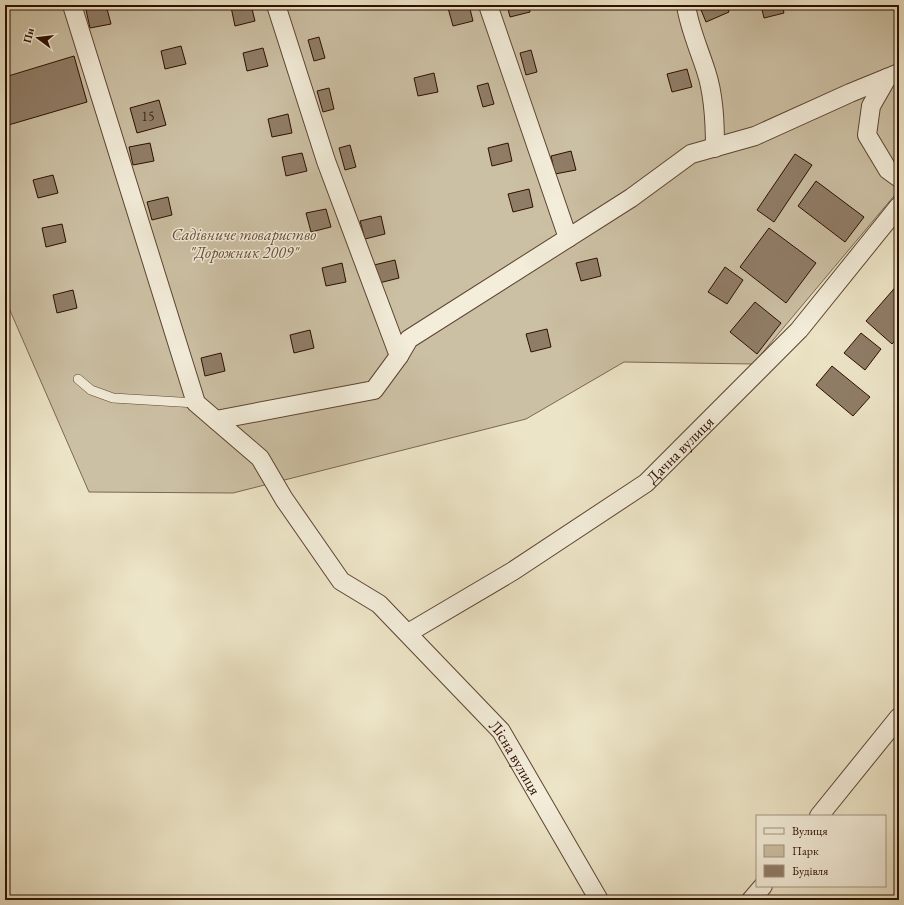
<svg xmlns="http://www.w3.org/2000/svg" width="904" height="905" font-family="'EB Garamond',serif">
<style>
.green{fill:#ccc0a4;stroke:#7c6752}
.building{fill:#907d67;stroke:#2d0e00}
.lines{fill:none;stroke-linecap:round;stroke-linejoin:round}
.lane-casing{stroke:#5d4432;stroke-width:10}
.street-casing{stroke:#5d4432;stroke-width:20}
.lane{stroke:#f3edda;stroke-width:9}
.street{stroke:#f3edda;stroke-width:18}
.labels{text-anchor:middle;stroke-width:3;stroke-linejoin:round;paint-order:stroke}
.number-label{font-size:14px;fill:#462a1a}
.park-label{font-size:16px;font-style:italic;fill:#654c39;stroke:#f3edda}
.street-label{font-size:16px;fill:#2d0e00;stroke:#f3edda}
</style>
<rect width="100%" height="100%" fill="#ece4c6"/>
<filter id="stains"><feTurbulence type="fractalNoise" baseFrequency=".005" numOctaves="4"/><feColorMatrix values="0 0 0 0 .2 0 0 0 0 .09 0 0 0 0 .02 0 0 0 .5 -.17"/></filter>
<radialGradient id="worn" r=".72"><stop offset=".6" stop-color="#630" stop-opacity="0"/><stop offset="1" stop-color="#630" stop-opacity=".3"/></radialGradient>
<path class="green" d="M5 5H899V190L753 364 624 362 526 419 233 493 89 492 5 299Z"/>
<path class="building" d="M106 5 111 24 90 28 86 10Z
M240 5H251L255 21 235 26 231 7Z
M460 5H469L473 21 453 26 448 8Z
M507 5H529L530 12 510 17Z
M699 5H726L729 12 706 22Z
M761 5H782L784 13 764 18Z
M319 37 325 58 314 61 308 40Z
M181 46 186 64 165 69 161 51Z
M263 48 268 66 247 71 243 53Z
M531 50 537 72 526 75 520 53Z
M74 56 87 102 5 126V77Z
M687 69 692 87 672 92 667 74Z
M434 73 438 92 418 96 414 78Z
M488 83 494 104 483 107 477 86Z
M329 88 334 109 323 112 317 91Z
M159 100 166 125 137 133 130 108Z
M288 114 292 133 272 137 268 119Z
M150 143 154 161 133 165 129 147Z
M508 143 512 161 492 166 488 148Z
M350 145 356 167 345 170 339 148Z
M571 151 576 170 555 174 551 156Z
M302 153 307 171 286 176 282 157Z
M795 154 812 165 774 222 757 210Z
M53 175 58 193 38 198 33 180Z
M816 181 864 217 845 242 798 206Z
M529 189 533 207 513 212 508 194Z
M168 197 172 215 152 220 147 202Z
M326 209 331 227 311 232 306 213Z
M381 216 385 234 365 239 360 221Z
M62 224 66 242 46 247 42 228Z
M769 228 816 263 786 303 740 267Z
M597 258 601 276 581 281 576 263Z
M395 260 399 278 379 283 374 265Z
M342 263 346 282 326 286 322 268Z
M725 267 743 280 727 304 708 292Z
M899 283V336L892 344 866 321Z
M73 290 77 308 57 313 53 295Z
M755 302 781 323 757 354 730 332Z
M547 329 551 347 531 352 526 334Z
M310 330 314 348 294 353 290 335Z
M861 333 881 349 865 370 844 353Z
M221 353 225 371 205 376 201 358Z
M832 366 870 397 853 416 816 385Z"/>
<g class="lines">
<g class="lane-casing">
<path id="lane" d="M78 379 91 390 113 398 196 403"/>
</g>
<g class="street-casing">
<g id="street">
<path id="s1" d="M72 5 196 403 260 458 284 499 341 581 379 604 501 731 599 900"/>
<path d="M276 5 326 161 399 356"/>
<path d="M488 5 568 238"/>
<path d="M686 5C689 27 699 49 706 71 714 95 715 122 715 148"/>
<path d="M887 78 871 106 867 135 888 170 899 178"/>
<path d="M216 420 374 390 399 356 409 339 631 198 691 154 755 136 850 93 899 73"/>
<path id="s2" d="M408 633 513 571 646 483 799 330 899 206"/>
<path d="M819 816 899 717"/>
<path d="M751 900 763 886"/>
</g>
</g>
<use href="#lane" class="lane"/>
<use href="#street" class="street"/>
</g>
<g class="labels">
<g class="number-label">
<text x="148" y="121">15</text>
</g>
<g class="park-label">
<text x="244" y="240">Садівниче товариство<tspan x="244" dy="18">"Дорожник 2009"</tspan></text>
</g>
<g class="street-label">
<text dy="6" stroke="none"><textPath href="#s2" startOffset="329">Дачна вулиця</textPath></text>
<text dy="6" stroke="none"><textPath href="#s1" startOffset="899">Лісна вулиця</textPath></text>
</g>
</g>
<rect width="904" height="905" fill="none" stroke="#ece4c6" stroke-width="20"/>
<rect x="6" y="6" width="892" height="893" fill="none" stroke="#2d0e00" stroke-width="2"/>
<rect x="10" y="10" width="884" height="885" fill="none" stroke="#2d0e00"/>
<rect x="756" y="815" width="130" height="72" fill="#f3edda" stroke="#a49483"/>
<rect x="764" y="828" width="20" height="6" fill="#f3edda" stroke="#a49483"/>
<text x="792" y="835" font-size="12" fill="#2d0e00">Вулиця</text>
<rect x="764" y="845" width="20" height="12" fill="#ccc0a4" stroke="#a49483"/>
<text x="792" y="855" font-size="12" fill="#2d0e00">Парк</text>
<rect x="764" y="865" width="20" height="12" fill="#907d67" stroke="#a49483"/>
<text x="792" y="875" font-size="12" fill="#2d0e00">Будівля</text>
<g transform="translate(38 38) rotate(285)" stroke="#f3edda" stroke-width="3" paint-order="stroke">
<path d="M0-3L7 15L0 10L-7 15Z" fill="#2d0e00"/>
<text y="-6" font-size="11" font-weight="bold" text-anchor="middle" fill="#2d0e00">Пн</text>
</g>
<rect width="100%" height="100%" filter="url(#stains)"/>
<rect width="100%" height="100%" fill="url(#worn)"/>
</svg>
